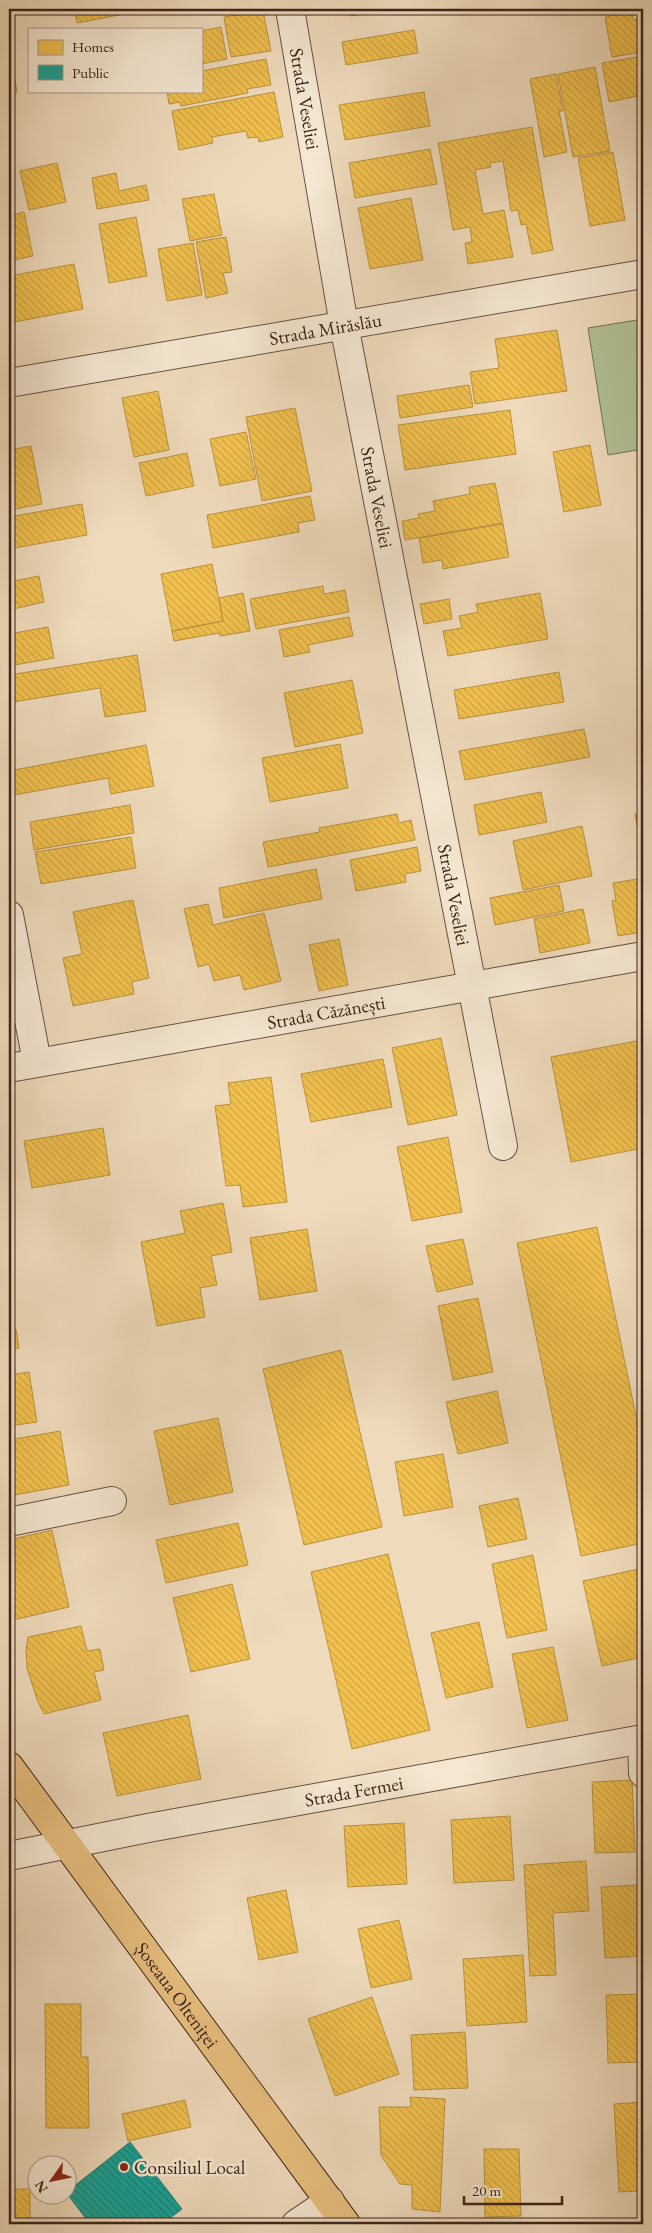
<svg xmlns="http://www.w3.org/2000/svg" width="652" height="2233" font-family="'EB Garamond',serif">
<style>
.green{fill:#b2c196;stroke:#767358}
.homes{fill:url(#homes-back-hatch);stroke:#bb923e}
.public{fill:url(#public-back-hatch);stroke:#227d72}
.lines{fill:none;stroke-linecap:round;stroke-linejoin:round}
.minor-casing{stroke:#685242;stroke-width:30}
.primary-casing{stroke:#3b2519;stroke-width:30}
.minor{stroke:#f5e8d3;stroke-width:28}
.primary{stroke:#e8be7e;stroke-width:28}
.poi-dot{fill:#8f2418;stroke:#f5e8d3;stroke-width:2}
.labels{text-anchor:middle;stroke-width:5;stroke-linejoin:round;paint-order:stroke}
.street-label{font-size:19px;fill:#3b2519;stroke:#f5e8d3}
.poi-label{font-size:19px;fill:#3b2519;stroke:#f5e8d3;text-anchor:start}
</style>
<defs>
<pattern id="homes-back-hatch" width="6" height="6" patternUnits="userSpaceOnUse" patternTransform="scale(1.25)"><rect width="6" height="6" fill="#f2c14e"/><path d="M-1 5l2 2M0 0l6 6M5-1l2 2" fill="none" stroke="#d0a644"/></pattern>
<pattern id="public-back-hatch" width="6" height="6" patternUnits="userSpaceOnUse" patternTransform="scale(1.25)"><rect width="6" height="6" fill="#17a398"/><path d="M-1 5l2 2M0 0l6 6M5-1l2 2" fill="none" stroke="#16857b"/></pattern>
</defs>
<rect width="100%" height="100%" fill="#efdbbc"/>
<filter id="stains"><feTurbulence type="fractalNoise" baseFrequency=".004" numOctaves="4"/><feColorMatrix values="0 0 0 0 .2 0 0 0 0 .09 0 0 0 0 .02 0 0 0 .5 -.17"/></filter>
<radialGradient id="worn" r=".72"><stop offset=".6" stop-color="#630" stop-opacity="0"/><stop offset="1" stop-color="#630" stop-opacity=".3"/></radialGradient>
<path class="green" d="M643 319V449L608 455 588 328Z"/>
<path class="homes" d="M74 9H140V11L77 23Z
M349 9H393L350 16Z
M263 11 271 51 231 57 224 17Z
M632 12 633 20 643 18V52L612 57 605 17Z
M221 27 227 59 201 64V31Z
M414 30 418 53 346 65 342 42Z
M643 56V95L609 102 602 63Z
M266 59 271 85 247 89 248 93 181 106 180 102 169 104 167 91H201V71Z
M595 67 610 151 573 157 558 74Z
M9 68H13L17 92 9 93Z
M556 74 563 111H559L567 152 544 157 530 79Z
M274 92 283 137 259 142 258 137 248 138 246 131 212 137 213 143 179 150 172 111Z
M424 92 430 126 345 140 339 105Z
M532 127 553 250 532 254 526 224 521 225 518 210 511 211 503 161 490 163 491 167 475 170 483 214 504 210 513 257 468 264 465 243 472 242 470 227 453 230 438 143Z
M430 149 437 184 355 198 349 163Z
M613 152 625 220 590 226 578 158Z
M57 163 66 202 29 210 20 171Z
M116 173 119 191 146 185 149 200 97 209 92 178Z
M214 194 222 235 190 241 182 199Z
M411 198 423 260 370 269 358 208Z
M24 212 33 256 9 261V216Z
M136 217 147 276 109 283 99 224Z
M226 237 232 272 223 273 228 293 206 298 196 242Z
M193 243 202 295 167 301 158 249Z
M74 264 83 309 9 323V276Z
M557 330 567 391 475 404 470 372 499 368 495 339Z
M469 385 473 407 400 418 397 396Z
M158 391 169 450 134 457 122 398Z
M295 408 312 491 262 501 246 417Z
M510 410 516 454 405 470 398 425Z
M246 432 256 479 220 486 210 439Z
M590 445 601 505 564 512 553 452Z
M31 446 42 504 9 510V450Z
M187 453 194 486 146 496 139 463Z
M495 483 503 523 405 540 402 521 419 518 418 514 435 511 433 501 470 494 469 487Z
M310 496 315 520 298 523 299 532 213 548 207 515Z
M82 504 87 535 9 549V517Z
M503 524 509 557 443 569 442 560 423 563 419 538Z
M212 564 223 621 172 631 161 574Z
M39 576 44 602 9 610V582Z
M323 586 324 594 345 590 349 612 256 629 250 599Z
M243 593 250 631 220 636 219 633 174 641 172 631 223 621 219 598Z
M540 593 548 639 448 656 443 631 462 628 459 616 478 612 476 604Z
M449 599 452 619 424 624 420 604Z
M349 617 353 636 308 645 310 652 284 657 279 630Z
M48 627 54 658 9 666V634Z
M137 655 146 711 105 717 100 688 13 702 9 675Z
M559 672 564 702 459 719 454 690Z
M352 680 363 733 295 747 284 693Z
M584 729 590 757 465 780 459 751Z
M340 744 348 788 270 802 262 758Z
M146 745 154 786 111 794 108 778 14 795 9 771Z
M541 792 547 822 479 835 474 805Z
M130 805 134 833 34 850 30 822Z
M643 813V860L635 814Z
M397 814 399 823 411 820 415 840 268 867 263 842 320 832 319 828Z
M582 826 592 876 523 890 513 841Z
M131 837 136 868 41 884 35 852Z
M417 847 421 871 405 874 406 882 356 891 350 860Z
M316 869 322 899 224 918 219 888Z
M643 878V932L618 936 612 901 616 900 613 883Z
M559 885 564 911 495 925 490 898Z
M133 900 149 978 132 982 134 994 73 1006 63 958 82 954 73 912Z
M208 904 213 925 264 913 281 981 244 990 240 975 214 981 209 964 198 967 184 909Z
M583 909 590 943 540 953 534 919Z
M339 939 348 985 319 991 309 945Z
M441 1038 457 1115 408 1125 392 1048Z
M642 1040 643 1148 571 1162 551 1057Z
M383 1059 392 1107 311 1122 301 1074Z
M271 1077 287 1202 243 1207 240 1185 226 1186 215 1106 231 1104 228 1083Z
M103 1128 110 1175 32 1188 24 1141Z
M448 1137 462 1212 412 1221 397 1147Z
M223 1203 232 1252 211 1256 217 1285 200 1288 205 1317 157 1326 141 1242 185 1233 180 1211Z
M597 1227 643 1450V1543L581 1556 517 1243Z
M307 1229 317 1291 260 1300 250 1238Z
M463 1239 473 1284 437 1292 426 1246Z
M478 1298 493 1372 453 1380 438 1306Z
M9 1327V1330L16 1329 19 1348 9 1350Z
M341 1350 382 1527 304 1545 263 1369Z
M29 1372 37 1422 9 1426V1375Z
M497 1391 508 1443 458 1454 446 1402Z
M218 1418 233 1492 170 1505 154 1431Z
M60 1431 69 1485 9 1496V1440Z
M443 1454 453 1507 404 1516 395 1462Z
M518 1498 527 1539 488 1547 479 1506Z
M238 1523 248 1565 166 1583 156 1540Z
M52 1530 69 1607 13 1620 9 1600V1540Z
M388 1554 430 1730 352 1749 311 1572Z
M533 1555 547 1630 507 1638 492 1564Z
M643 1568V1657L602 1666 583 1581Z
M232 1584 250 1659 191 1672 173 1598Z
M479 1622 493 1687 446 1698 431 1633Z
M81 1626 87 1651 100 1649 104 1670 94 1672 101 1700 44 1714 38 1702 27 1668 26 1650 28 1637Z
M553 1647 568 1720 527 1728 512 1654Z
M188 1715 201 1779 117 1796 103 1733Z
M632 1780 635 1852 595 1853 592 1782Z
M510 1816 514 1880 454 1883 451 1820Z
M404 1823 407 1884 348 1887 344 1826Z
M586 1861 589 1911 553 1913 556 1975 530 1976 524 1865Z
M639 1885 643 1956 605 1958 601 1887Z
M286 1890 298 1952 259 1960 247 1898Z
M399 1920 412 1979 371 1988 358 1929Z
M523 1955 527 2022 467 2026 463 1959Z
M642 1994 643 2062 608 2063 606 1995Z
M372 1997 399 2074 335 2096 308 2019Z
M45 2004H81V2057H88L89 2128H46Z
M465 2032 468 2088 414 2090 411 2035Z
M410 2097 445 2099 440 2212 412 2209V2185L400 2184 381 2155 379 2107H411Z
M185 2100 191 2127 128 2141 122 2114Z
M643 2102V2191L619 2192 614 2104Z
M484 2149H519L521 2216 485 2217Z
M9 2189H30V2224H9Z"/>
<path class="public" d="M130 2142 182 2209 162 2224H90L68 2195V2191Z"/>
<g class="lines">
<g class="minor-casing">
<g id="minor">
<path id="s1" d="M290 9 344 325 503 1146"/>
<path id="s2" d="M9 383 643 274"/>
<path d="M9 915 37 1062"/>
<path id="s3" d="M9 1068 643 956"/>
<path d="M9 1522 112 1501"/>
<path d="M642 1739 643 1773"/>
<path id="s4" d="M9 1856 148 1828 643 1739"/>
<path d="M296 2224 330 2201"/>
</g>
</g>
<g class="primary-casing">
<g id="primary">
<path id="s5" d="M9 1766 346 2224"/>
</g>
</g>
<use href="#minor" class="minor"/>
<use href="#primary" class="primary"/>
</g>
<circle class="poi-dot" cx="124" cy="2167" r="5"/>
<g class="labels">
<g class="street-label">
<text dy="7" stroke="none"><textPath href="#s1" startOffset="91">Strada Veseliei</textPath></text>
<text dy="7" stroke="none"><textPath href="#s2" startOffset="321">Strada Mirăslău</textPath></text>
<text dy="7" stroke="none"><textPath href="#s1" startOffset="496">Strada Veseliei</textPath></text>
<text dy="7" stroke="none"><textPath href="#s1" startOffset="901">Strada Veseliei</textPath></text>
<text dy="7" stroke="none"><textPath href="#s3" startOffset="322">Strada Căzănești</textPath></text>
<text dy="7" stroke="none"><textPath href="#s4" startOffset="351">Strada Fermei</textPath></text>
<text dy="7" stroke="none"><textPath href="#s5" startOffset="284">Șoseaua Olteniței</textPath></text>
</g>
<g class="poi-label">
<text x="134" y="2174">Consiliul Local</text>
</g>
</g>
<rect width="652" height="2233" fill="none" stroke="#efdbbc" stroke-width="30"/>
<rect x="10" y="10" width="632" height="2213" fill="none" stroke="#3b2519" stroke-width="2.5"/>
<rect x="15" y="15" width="622" height="2203" fill="none" stroke="#3b2519"/>
<rect x="28" y="28" width="175" height="65" fill="#f5e8d3" stroke="#ab9a89"/>
<rect x="38" y="40" width="25" height="15" fill="#f2c14e" stroke="#ab9a89"/>
<text x="72" y="52" font-size="15" fill="#3b2519">Homes</text>
<rect x="38" y="65" width="25" height="15" fill="#17a398" stroke="#ab9a89"/>
<text x="72" y="78" font-size="15" fill="#3b2519">Public</text>
<g transform="translate(52 2180) rotate(237)"><circle r="24" fill="#f5e8d3" stroke="#ab9a89"/>
<path d="M0-4L9 19L0 12L-9 19Z" fill="#8f2418"/>
<text y="-8" font-size="14" font-weight="bold" text-anchor="middle" fill="#3b2519">N</text>
</g>
<path d="M464 2196v8h98v-8" fill="none" stroke="#3b2519" stroke-width="2.5"/>
<text x="472" y="2196" font-size="15" fill="#3b2519" stroke="#f5e8d3" stroke-width="4" paint-order="stroke">20 m</text>
<rect width="100%" height="100%" filter="url(#stains)"/>
<rect width="100%" height="100%" fill="url(#worn)"/>
</svg>
